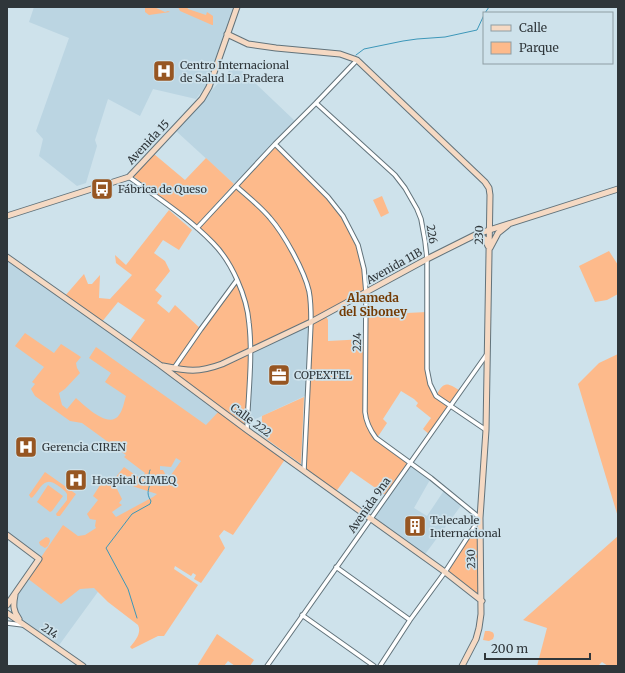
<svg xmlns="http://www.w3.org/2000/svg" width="625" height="673" font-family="Merriweather,serif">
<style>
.built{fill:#bbd5e2}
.green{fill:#fdba8b;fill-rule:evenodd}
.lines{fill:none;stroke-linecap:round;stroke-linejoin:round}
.stream{stroke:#3c97b9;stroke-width:1}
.street-casing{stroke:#62737b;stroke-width:5.5}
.secondary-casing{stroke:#62737b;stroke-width:7}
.street{stroke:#fff;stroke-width:3.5}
.secondary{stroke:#f5d9c3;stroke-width:5}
.labels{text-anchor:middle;stroke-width:3.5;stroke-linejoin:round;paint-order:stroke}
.poi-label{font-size:11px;fill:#2f363a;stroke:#cee2eb;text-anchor:start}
.street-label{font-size:11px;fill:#2f363a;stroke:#cee2eb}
.neighbourhood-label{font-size:12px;font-weight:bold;fill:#733a03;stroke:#cee2eb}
</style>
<rect width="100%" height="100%" fill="#cee2eb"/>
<path class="built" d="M34 7H233L206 86 196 99 153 89 140 116 108 99 95 140 97 146 86 183 77 186 39 156 43 139 36 131 69 38 29 22Z
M235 64 295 121 234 184 176 131Z
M7 257 231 418 135 541 57 648 17 617 16 594 39 559 7 536Z
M311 322 307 395 247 423 250 351Z
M410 463 431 478 414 508 427 516 445 489 463 503 423 557 370 519Z"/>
<path class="green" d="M145 7H154L165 12 168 11 170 12 149 15 145 12Z
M178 7H187L188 9 206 15 207 12 213 16V25H212L180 11Z
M275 144 328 197 343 216 361 255 366 293 325 314 328 320V341L366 339V315L427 312V369L430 384 436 396C444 380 447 383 461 391L430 435 423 429 431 418 416 406 418 403 414 399 401 391 383 419 387 423 377 438 410 463 387 496 351 471 335 493 304 470 311 322 250 351 247 430 286 458 233 535 224 530 219 536 225 548 201 583 194 579 196 575 193 573 191 576 175 566 174 569 198 585 164 636H158L132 649 130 647C135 641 142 633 138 625L108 602 94 588 80 589 61 604 27 578 63 525 78 536 85 535 96 528 95 526 96 520 90 519 87 514 98 500 93 496 102 482 106 481 117 489 122 499 119 503 122 505 112 512 116 517 153 497 157 494 135 487 115 478 124 467 141 479 145 473 124 457 126 455 82 423 70 421 35 396 31 389 35 384 32 382 44 367 15 346 25 333 54 353 61 344 81 357 76 363 77 368 80 373 65 389 59 393 62 405 67 409 76 398C84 405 109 430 119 415 123 410 124 402 126 396L105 382 111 373 89 358 96 347 206 425 220 410 128 343 145 320 118 302 101 323 64 297 84 274 88 284H92L100 275 99 298 110 299 132 275 116 263 115 255 126 265 169 210 192 230 179 250 163 240 154 253 165 261 170 271 155 290 162 296 157 303 169 313 175 305 201 329 237 280 221 252 197 228ZM176 458 181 461 168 479 163 470H160V466L171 467Z
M154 154 185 180 206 158 234 184 197 225 133 176Z
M382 196 389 213 381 217 373 200Z
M609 251 618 265V294L607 300 595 302 579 266Z
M618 354V517L578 384 599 363Z
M304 397 301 464 261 435 262 416Z
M45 472 76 494 60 516H57L56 514 67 500V494C65 490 61 488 57 485 44 476 41 488 33 497L31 498 29 495Z
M48 485 63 496 52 511 50 512 37 502Z
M473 534 478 536 482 601 445 572 467 537Z
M618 536V666H608L602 662 598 666H537L547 628 523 620Z
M46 537 49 538 50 541 48 546 45 548 40 545 39 542Z
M485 631C490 631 494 631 494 636L493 639 489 641 483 640Z
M217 634 254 660 250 666H235L228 661 224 666H197Z"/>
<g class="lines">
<path class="stream" d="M485 13 489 7
M356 55 364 49 403 41 417 39 445 37 477 30 484 15
M137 618 128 589 106 548 132 514 150 504 151 501C145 492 150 489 150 480 150 476 148 475 150 470"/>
<g class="street-casing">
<path id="street" d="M316 103 395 175 405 188 417 209 421 219 425 241 427 259V369L430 384 436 396 486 430
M275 144 328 197 343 216 358 245 364 269 366 293 365 412C366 422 370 430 376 438L431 478 480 518 445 572 410 620 380 666
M129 177C158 198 189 218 213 243 232 262 247 297 249 323 253 358 248 395 247 430
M236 186C247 196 260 206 270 218 284 234 304 270 309 291 311 301 311 312 311 322L304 470
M197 228 275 144 316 103 357 60
M174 368 201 329 237 280
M336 567 410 620
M302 615 374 666
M7 623 23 625
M267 666 487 354"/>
</g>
<g class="secondary-casing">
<path id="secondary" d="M227 34 248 44 276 48 340 54 357 60 485 182 489 188 490 195 486 430 480 518 481 614 479 628 476 639 462 666
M7 216 129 177 202 99 209 87 237 7
M477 234 485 239 488 246
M490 248 498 233 508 225
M7 257 160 365 247 430 445 572 482 601
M163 366C188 371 198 373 222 364L311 322 427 259 477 234 618 189
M7 535 39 559 7 605
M15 595C13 605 13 611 19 619
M7 613 83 666"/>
</g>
<use href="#street" class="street"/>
<use href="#secondary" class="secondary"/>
</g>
<defs>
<g id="hospital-square" transform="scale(1.15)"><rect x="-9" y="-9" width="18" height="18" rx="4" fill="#975622" stroke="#cee2eb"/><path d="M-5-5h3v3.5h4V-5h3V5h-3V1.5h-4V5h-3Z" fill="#fff"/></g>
<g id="bus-square" transform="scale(1.15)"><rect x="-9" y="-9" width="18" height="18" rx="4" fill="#975622" stroke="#cee2eb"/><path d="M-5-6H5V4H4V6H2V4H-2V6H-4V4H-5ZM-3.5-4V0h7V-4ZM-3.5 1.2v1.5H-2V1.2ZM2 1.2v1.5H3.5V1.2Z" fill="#fff"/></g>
<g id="office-square" transform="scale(1.15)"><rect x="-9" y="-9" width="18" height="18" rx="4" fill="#975622" stroke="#cee2eb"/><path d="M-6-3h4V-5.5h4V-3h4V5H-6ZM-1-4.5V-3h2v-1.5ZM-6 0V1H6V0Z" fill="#fff"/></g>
<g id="building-square" transform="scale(1.15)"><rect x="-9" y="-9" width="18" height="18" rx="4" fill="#975622" stroke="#cee2eb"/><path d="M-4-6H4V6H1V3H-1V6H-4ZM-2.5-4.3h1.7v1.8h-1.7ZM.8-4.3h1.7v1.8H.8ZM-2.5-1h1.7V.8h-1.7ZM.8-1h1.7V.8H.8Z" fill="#fff"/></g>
</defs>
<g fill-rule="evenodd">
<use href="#hospital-square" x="164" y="71"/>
<use href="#bus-square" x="102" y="189"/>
<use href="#office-square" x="279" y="375"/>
<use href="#hospital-square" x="26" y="447"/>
<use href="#hospital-square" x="76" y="480"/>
<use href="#building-square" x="415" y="526"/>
</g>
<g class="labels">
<g class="poi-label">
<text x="180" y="69">Centro Internacional<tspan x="180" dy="13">de Salud La Pradera</tspan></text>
<text x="118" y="193">Fábrica de Queso</text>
<text x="294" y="379">COPEXTEL</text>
<text x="42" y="451">Gerencia CIREN</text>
<text x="92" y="484">Hospital CIMEQ</text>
<text x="430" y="524">Telecable<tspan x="430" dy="13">Internacional</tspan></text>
</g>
<g class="street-label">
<text transform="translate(148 142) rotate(-47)" y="4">Avenida 15</text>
<text transform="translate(432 234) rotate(80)" y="4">226</text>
<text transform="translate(479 235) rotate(-88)" y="4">230</text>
<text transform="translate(394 266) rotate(-29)" y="4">Avenida 11B</text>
<text transform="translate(357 342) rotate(-89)" y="4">224</text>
<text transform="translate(251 420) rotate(36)" y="4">Calle 222</text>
<text transform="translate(369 505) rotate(-55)" y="4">Avenida 9na</text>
<text transform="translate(471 559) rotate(-91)" y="4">230</text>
<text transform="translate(50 631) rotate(35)" y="4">214</text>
</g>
<g class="neighbourhood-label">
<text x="373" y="302">Alameda<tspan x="373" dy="14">del Siboney</tspan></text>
</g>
</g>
<rect width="625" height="673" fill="none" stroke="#2f363a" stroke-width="16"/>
<rect x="483" y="12" width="130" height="52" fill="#cee2eb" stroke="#8e9da4"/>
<rect x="491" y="25" width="20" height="6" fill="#f5d9c3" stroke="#8e9da4"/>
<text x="519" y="32" font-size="12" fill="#2f363a">Calle</text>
<rect x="491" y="42" width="20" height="12" fill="#fdba8b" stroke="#8e9da4"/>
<text x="519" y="52" font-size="12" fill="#2f363a">Parque</text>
<path d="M485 653v6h105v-6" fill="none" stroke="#2f363a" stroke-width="2"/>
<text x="491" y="653" font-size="12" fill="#2f363a" stroke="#cee2eb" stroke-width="3" paint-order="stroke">200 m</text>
</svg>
